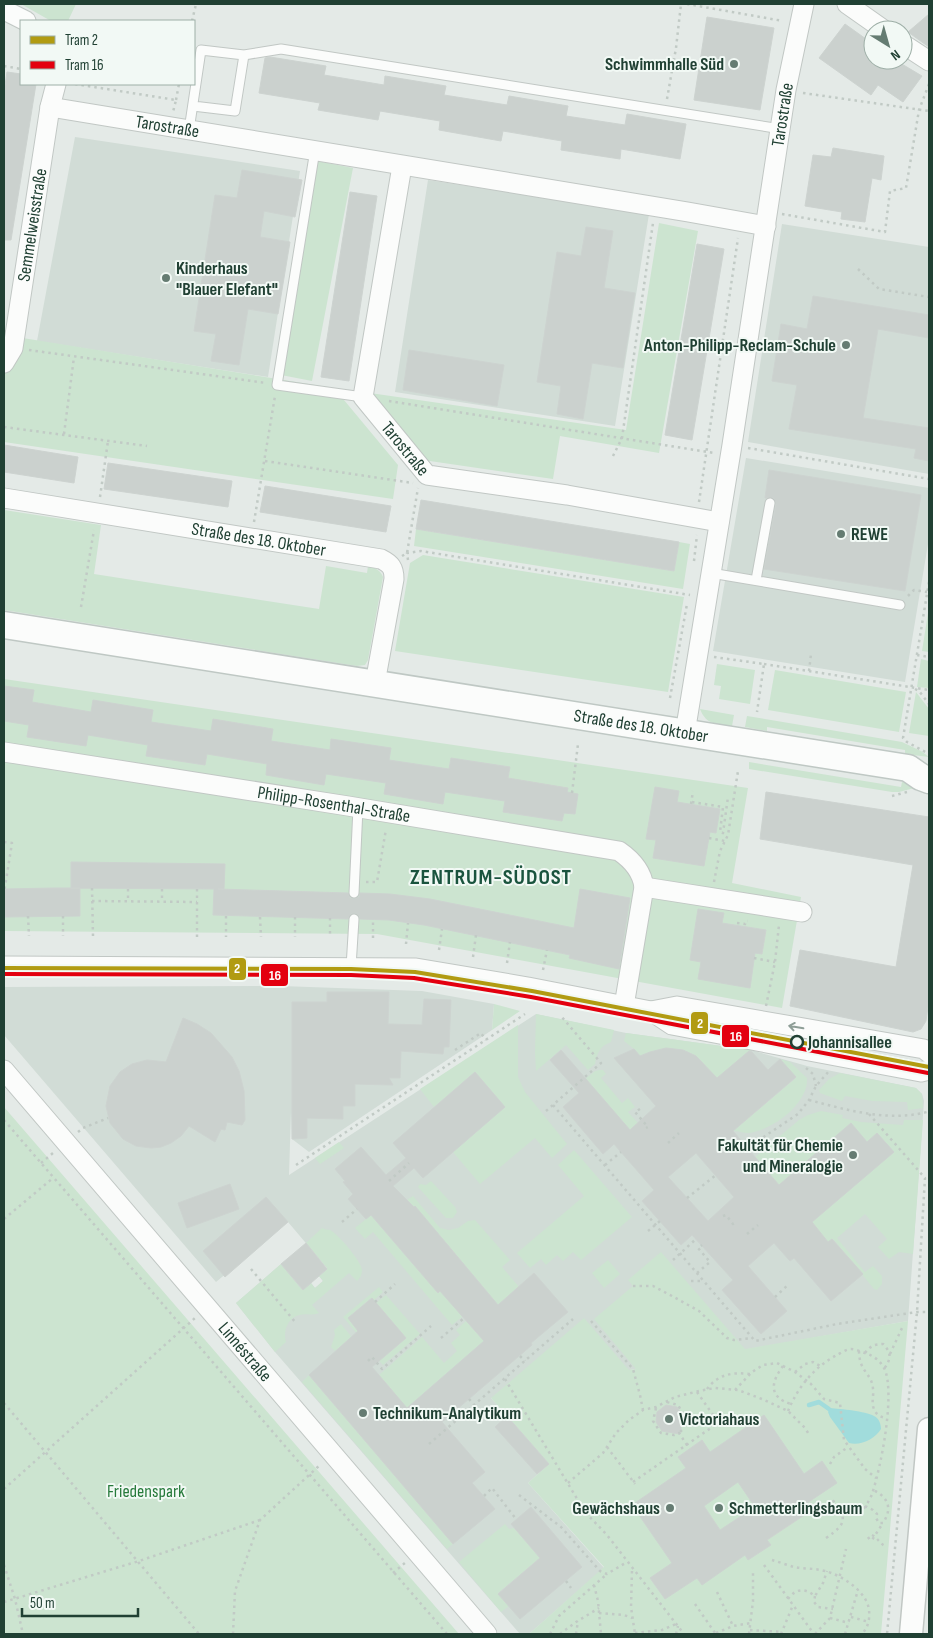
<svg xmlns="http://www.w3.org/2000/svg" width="933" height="1638" font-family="'Sofia Sans Condensed',sans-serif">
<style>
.built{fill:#d1dcd6}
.green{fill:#cce4d0}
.water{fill:#a1dcdc}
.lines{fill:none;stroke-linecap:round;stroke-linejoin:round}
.stream{stroke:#a1dcdc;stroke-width:4.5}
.building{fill:#cbd1ce;stroke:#cdd3d0;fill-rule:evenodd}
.service-casing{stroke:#c1c7c4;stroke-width:11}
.minor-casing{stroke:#c1c7c4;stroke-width:21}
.tertiary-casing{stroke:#c1c7c4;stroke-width:25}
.secondary-casing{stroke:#bfc8c4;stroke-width:29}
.path{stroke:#c1cac5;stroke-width:2.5;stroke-dasharray:2.5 4;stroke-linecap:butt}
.service{stroke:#fbfcfb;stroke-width:9}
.minor{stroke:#fbfcfb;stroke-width:19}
.tertiary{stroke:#fbfcfb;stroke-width:22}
.secondary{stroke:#fbfcfb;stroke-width:26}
.tram-1-casing{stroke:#f2f9f5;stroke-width:8}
.tram-2-casing{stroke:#f2f9f5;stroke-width:8}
.tram-1{stroke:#b19b12;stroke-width:4}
.tram-2{stroke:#e3000f;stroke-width:4}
.oneway{stroke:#8e9e97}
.poi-dot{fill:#657c72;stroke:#f2f9f5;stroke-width:2}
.stop-dot{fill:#f2f9f5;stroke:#204033;stroke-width:2.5}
.labels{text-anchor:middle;stroke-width:4;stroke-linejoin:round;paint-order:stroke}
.poi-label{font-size:18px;font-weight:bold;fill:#204033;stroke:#f2f9f5;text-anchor:start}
.street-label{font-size:18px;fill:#204033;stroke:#f2f9f5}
.stop-label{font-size:18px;font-weight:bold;fill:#204033;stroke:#f2f9f5;text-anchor:start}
.park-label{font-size:18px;fill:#267a3b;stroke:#f2f9f5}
.district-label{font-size:22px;font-weight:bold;letter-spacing:1px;fill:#1a543e;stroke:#f2f9f5}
.line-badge{stroke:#f2f9f5;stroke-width:2}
.badge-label{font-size:14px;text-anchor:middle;font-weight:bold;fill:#fff}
</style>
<rect width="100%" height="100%" fill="#e4eae7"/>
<path class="built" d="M75 137 300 171 268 377 37 341Z
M428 180 649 214 615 426 395 392Z
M782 224 929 247V474L748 442Z
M746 458 929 488V538L905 682 713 651Z
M281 986 422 991 494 1004 492 1030 309 1152 292 1139 291 1112 289 1175 536 1014 626 1033 751 1050 807 1066 916 1088 922 1094 924 1101 908 1321 590 1377 491 1398 549 1464 528 1483 604 1568 529 1634H520L275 1352 236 1303 281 1264 303 1290 311 1283 315 1288 323 1281 319 1276 327 1268 288 1222 216 1282 4 1035V987Z"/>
<path class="green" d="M21 4H76L68 21H51Z
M317 161 353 168 312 381 281 375Z
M659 223 698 231 659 453 560 436 553 479 423 460 370 393 626 430Z
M4 335 334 388 398 465 393 499 4 442Z
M4 510 101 525 94 574 319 609 326 566 367 573 368 566C376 568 380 570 383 577L368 660 365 665 357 666 4 610Z
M416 529 674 571 679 542 690 544 683 589 414 546Z
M423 555 684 597 668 692 395 651 410 563Z
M928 613 929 614V652L922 651Z
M921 659 929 661V688L917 687Z
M717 664 755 670 750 704 719 699 721 686 714 685Z
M775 670 906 692 899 732 768 710Z
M4 679 748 788 732 883 801 897 782 1008 377 934 4 931Z
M916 692 929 709V736L909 733Z
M700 709 734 715 732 726C717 724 706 725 700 709Z
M747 716 902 742 921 751 929 757 905 754V750L767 727V731L745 727Z
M749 762 901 787 902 782 922 786 899 792H892L749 769Z
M494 1004 520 1011 492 1030Z
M536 1014 614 1030 611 1042C600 1046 597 1053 595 1064L588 1070 566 1045 536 1071 535 1052Z
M518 1025V1077L525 1092 567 1144 552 1158 535 1138 480 1184 453 1152 505 1107 475 1072 434 1107 420 1089Z
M626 1033 751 1050 701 1092 690 1079 705 1065C688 1045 663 1045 641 1057L634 1049 624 1041Z
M780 1059 790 1062 807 1078C809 1103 772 1131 748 1133 744 1133 738 1131 733 1131L796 1078Z
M599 1070H603L606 1074 601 1078 622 1103 628 1098 635 1107 628 1112 638 1123 630 1130 585 1079 595 1071Z
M840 1073 916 1088 922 1094 923 1108 908 1110 907 1102 872 1101 845 1096 842 1101 820 1093 819 1090 829 1079Z
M4 1107 459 1634H4Z
M821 1111 843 1115 842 1118 861 1122 903 1125 904 1120H923L913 1254 899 1252 889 1259 878 1247 887 1239 865 1214 837 1238 865 1272 873 1266 882 1276V1284L877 1290 874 1289 833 1239 820 1249 812 1222 894 1152 878 1134 867 1142 851 1124 779 1185 755 1157 799 1120 808 1115Z
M339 1142 344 1148 320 1164 315 1158Z
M574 1150 632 1217 581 1260 573 1252 563 1261 557 1255 546 1265 541 1259 530 1268 517 1253 584 1196 558 1165Z
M431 1181 455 1207 457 1212 453 1218H446L418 1187 420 1184 426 1185Z
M413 1196 440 1228 449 1230 458 1228 468 1221 475 1220 510 1260 502 1267 519 1287 498 1305 415 1206 414 1207 407 1200Z
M371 1215 438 1293 440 1291 463 1316 452 1325 373 1232 365 1239 355 1228Z
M322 1228C323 1229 330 1230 330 1230 338 1234 362 1262 362 1270 362 1275 360 1278 357 1281L349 1273 312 1305 319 1313C312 1316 306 1313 299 1315 287 1318 283 1332 286 1342L275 1352 236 1303 281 1264 302 1290 311 1283 315 1288 323 1281 319 1276 327 1268 306 1243Z
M661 1252 745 1349 908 1321 881 1634H529L604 1567 528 1483 549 1464 491 1398 584 1318 629 1370 636 1369 594 1319 633 1286 628 1280Z
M608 1260 620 1274 604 1288 592 1273Z
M379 1287 383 1292 374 1300 371 1298 348 1318 366 1340 364 1342 343 1317Z
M386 1295 420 1334 383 1365 369 1350 372 1348 382 1359 406 1338 376 1303Z
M466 1321 484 1341 391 1422 377 1405 393 1391 379 1375 422 1337 444 1363 457 1351 451 1343 460 1335 456 1330Z
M341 1324 359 1346 356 1348 348 1340 335 1351 331 1347 335 1335 334 1330Z
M309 1375 453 1544 447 1549 302 1382Z
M505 1524 509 1529 514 1528 540 1558 498 1593 509 1606 501 1612 459 1562Z"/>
<path class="water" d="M830 1408C841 1409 865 1411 874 1416 879 1418 881 1424 881 1429 875 1439 861 1446 849 1443L830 1417 828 1412Z"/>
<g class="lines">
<path class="stream" d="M809 1405 819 1402 829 1409"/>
</g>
<path class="building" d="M929 14V47L908 32Z
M707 17 774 28 760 110 694 100Z
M845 24 873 44V60H895L922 76 903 102 878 85 871 95 819 58Z
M270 57 326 66 324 75 384 85 385 76 446 86 444 95 507 105 509 96 568 106 566 116 625 125 627 114 686 124 680 159 621 149 620 159 561 150 562 141 503 131 501 141 439 130 440 121 380 111 378 120 318 110 320 103 259 93 265 58Z
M7 72 21 74V84H36L11 240H4V92Z
M833 148 884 156 881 180 872 178 865 222 841 219 842 212 805 206 813 155 831 157Z
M242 170 302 180 295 217 264 211 260 237 290 242 278 314 248 309 239 365 211 361 216 334 194 331 215 195 237 198Z
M350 192 377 196 349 381 321 377Z
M586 227 613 231 604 288 635 293 623 368 592 363 583 419 557 414 561 386 537 382 557 252 581 256Z
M697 244 724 249 692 440 665 435Z
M813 296 929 315V338L878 329 863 418 929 428V461L914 458 916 449 789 429 797 385 772 381 781 324 807 329Z
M409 350 504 365 497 406 403 390Z
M4 445 78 457 74 483 4 472Z
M108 463 232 481 228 507 104 489Z
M769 470 921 495 905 591 764 569 776 504 774 498H765Z
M265 486 391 506 386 532 260 512Z
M421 500 679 542 674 571 416 529Z
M4 686 34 690 32 702 91 712 93 700 153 710 151 722 211 731 213 719 273 729 271 741 330 750 331 739 391 748 389 760 449 769 451 758 510 767 508 778 568 788 567 792 578 794 575 814 564 813 562 821 503 812 505 801 445 792 443 804 384 794 386 783 326 774 324 785 266 775 267 764 207 754 205 765 146 756 148 745 88 735 86 746 27 737 29 725 4 721Z
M655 787 679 791 677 802 720 809 716 833 710 832 704 866 653 858 656 840 646 839Z
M766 792 929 817V1000L926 1021 921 1029 913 1032 790 1006 800 950 896 967 913 865 760 839Z
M71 862 225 864 224 889H218L348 893 350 898 354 899 359 897 360 893 390 894 430 899 574 928 580 889 630 898 619 969 569 958 570 955 424 925 389 920 360 919 359 916 355 913 351 914 348 919 213 915 214 889 71 888Z
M54 888H80V916L4 917V889Z
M698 909 724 913 722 923 766 930 762 954 755 953 750 988 698 979 701 962 690 960Z
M327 992H389L388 1024 422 1025 424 999 451 1000 449 1047H444L443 1054 401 1051 400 1078H389L393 1085 355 1084V1106H343V1119L307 1118V1138L292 1139V1002H327Z
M183 1018 197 1024 211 1033 232 1057 239 1071 244 1091 245 1120 242 1125 227 1122 225 1130 221 1129 215 1142 189 1126 181 1136 171 1143 161 1147 151 1148 136 1146 123 1139 110 1123 106 1106 110 1086 120 1072 132 1064 147 1060 166 1062Z
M666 1048 683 1050 696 1056 717 1078 749 1051 752 1052 768 1070 780 1059 796 1077 733 1131 779 1185 851 1123 867 1142 877 1133 894 1152 812 1222 828 1242 832 1239 863 1274 831 1301 794 1258 790 1261 774 1243 748 1266 787 1311 761 1334 722 1290 733 1280 692 1235 681 1245 642 1201 654 1190 614 1144 603 1154 563 1107 579 1093 550 1060 561 1050 630 1130 656 1106 614 1058 634 1049 640 1056 650 1052ZM696 1153 734 1197 708 1221 668 1177Z
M475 1072 505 1107 423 1178 414 1168 393 1186 414 1207 415 1206 498 1305 534 1273 568 1312 531 1343 532 1345 442 1422 485 1472 472 1483 495 1509 453 1544 309 1375 358 1331 348 1318 372 1298 406 1338 372 1367 407 1408 484 1341 440 1291 438 1293 371 1215 366 1219 348 1199 353 1194 343 1182 345 1181 335 1169 361 1147 386 1175 406 1158 393 1143Z
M230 1184 239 1209 187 1228 178 1203Z
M266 1197 288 1222 225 1277 203 1251Z
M306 1243 327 1269 303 1290 281 1264Z
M666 1405 677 1407 683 1416 680 1434 662 1431 656 1422 657 1412Z
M764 1415 804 1474 822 1461 837 1483 807 1503 812 1510 767 1540 771 1545 748 1560 745 1555 702 1585 697 1578 665 1599 650 1578 672 1563 632 1505 686 1468 678 1457 702 1440 710 1452ZM738 1482 755 1507 720 1530 704 1506Z
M507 1416 549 1464 537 1474 495 1427Z
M531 1507 582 1567 520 1619 498 1594 540 1558 511 1524Z"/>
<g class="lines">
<g class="service-casing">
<path id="service" d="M193 106 235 111 244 55
M189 130 201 50 244 55 281 49 781 129
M315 150 277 385 363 397
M711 573 900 605
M756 580 770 503
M354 893 358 808
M351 967 354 919"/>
</g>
<g class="minor-casing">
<g id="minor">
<path d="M847 4 884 30"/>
<path d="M4 10 26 21"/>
<path d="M903 44 929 61"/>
<path id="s1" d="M50 107 688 212 766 226"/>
<path id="s2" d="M402 166 363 397 427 475 567 495 719 522"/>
<path id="s3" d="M4 363 13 348 50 107 56 84"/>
<path id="s4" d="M4 498 381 559C391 564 394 568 394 579L375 683"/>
<path id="s5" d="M685 733 732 445 786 90 804 4"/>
<path id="s6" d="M4 752 348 806 619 851C632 860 642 871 644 887L624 1006"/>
<path d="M644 887 802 912"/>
<path d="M4 966 416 968 528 987 651 1011 677 1006 924 1049 929 1053"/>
<path d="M651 1011 672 1025 921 1072 929 1070"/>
<path id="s7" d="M4 1070 487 1634"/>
</g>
</g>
<g class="tertiary-casing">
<path id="tertiary" d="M911 1634 929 1429"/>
</g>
<g class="secondary-casing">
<g id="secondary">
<path id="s8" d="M4 625 908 768 921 777 929 780"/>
</g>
</g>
<path class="path" d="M687 4 783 21
M192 21 196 4
M4 66 21 69
M75 84 176 100 173 112
M803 93 929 111
M667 99 676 48 681 4
M176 100 179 84
M782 214 885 232 890 191 906 188 919 110 929 84
M858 269 879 289 929 297
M29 350 266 383
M389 401 714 453
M4 427 147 446
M64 434 74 357
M748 448 929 479
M613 456 622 438 653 223
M265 461 413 483
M100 497 108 441
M699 502 738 238
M254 522 275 396
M402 556 407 553 418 488
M408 560 407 553 421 551 690 595
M694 561 697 535
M929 582 903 738 907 742 929 754
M908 596 914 590 927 592
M81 607 94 530
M917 655 929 657
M714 657 764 664 757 712
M764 664 929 690
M809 671 811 654
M915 689 919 691 929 704
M670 698 687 604
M572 793 578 744
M892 796 907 792
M692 802 723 807 720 832 723 833 728 797
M691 804 693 791
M709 838 725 841
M4 842 12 843 4 893
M366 882H377L386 829
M714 882 720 851 728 835 738 771
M92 888 93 936
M128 889V901
M162 889V901
M197 889V937
M92 901 197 902
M28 916 29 936
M63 916V936
M226 916V937
M260 917 261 937
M295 917V937
M330 918V937
M737 923 745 924 746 921H748
M373 938V920
M406 944 408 923
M439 950 442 929
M473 957 476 935
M754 958 775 962
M507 963 510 942
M543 970 547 950
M766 1006 775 962 779 925
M455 1050 481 1033 486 1040
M806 1068 813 1074 816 1086
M809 1100C847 1110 888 1122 927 1112
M553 1105 755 1341 837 1324 917 1312H929
M640 1109 635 1112 648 1127 646 1128
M546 1111 601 1063 561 1016
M869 1114 925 1178 917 1312 887 1634
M4 1120 447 1634
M78 1132 83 1128 108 1118
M668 1143 679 1133
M747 1148 798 1114 809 1100 816 1086 829 1071
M41 1163 53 1153
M296 1165 525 1014
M605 1165 621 1152
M389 1181 409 1163
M687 1198 716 1175
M723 1216 726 1215 733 1224 736 1222
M4 1219 53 1178
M342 1222 357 1209
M648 1231 660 1221
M747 1234 758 1225
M673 1260 696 1239
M251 1269 296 1323
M697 1273 710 1262 698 1248 702 1245
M691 1281H704
M633 1286H653L672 1296 699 1311 727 1338 734 1340 752 1338
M775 1297 789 1284
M375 1302 395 1284
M591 1321 633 1369 640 1395 643 1410
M441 1338 464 1318
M859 1351C859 1372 872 1373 873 1389 874 1396 871 1402 874 1409 876 1415 881 1417 886 1418
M865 1353C870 1346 875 1344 883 1344 892 1353 891 1359 884 1369
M890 1354 902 1328
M520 1356 525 1361
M368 1361 372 1357 382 1369 431 1326
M783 1366C771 1382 768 1397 791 1404
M795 1372 805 1364 813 1362 820 1366
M505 1379 585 1512 607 1535 684 1634
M707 1389C718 1374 733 1372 750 1374
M735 1390 752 1372 763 1365 777 1363 795 1372 811 1384 824 1399 840 1403 844 1440 865 1469 876 1478
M697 1392 720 1425
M469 1399 474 1405
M667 1402 678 1405 685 1417 683 1429 679 1433
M4 1403 199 1634
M656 1408 653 1421 661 1433 674 1435 679 1433 689 1448
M788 1411C798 1387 814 1367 837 1355 841 1353 846 1349 851 1349 856 1349 861 1352 865 1353 874 1356 881 1361 885 1370 895 1396 881 1467 872 1494 870 1500 866 1505 863 1510
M429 1444 573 1319
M607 1447 635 1484
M830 1464 834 1457 848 1447
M633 1482 718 1423
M568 1483 603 1453 616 1433 629 1420 643 1410 656 1407 675 1397 699 1391 715 1388 738 1390 762 1399 788 1411 805 1428 810 1436
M4 1489 195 1318
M519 1495 561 1527 600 1571 607 1574 627 1562
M484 1496 492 1488 516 1519
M865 1506 873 1510 877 1514 876 1518 879 1523H883C893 1508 888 1497 873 1490
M872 1535C878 1538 879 1543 885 1546
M868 1537 870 1540H872L883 1523
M826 1538C848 1523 847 1518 831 1498
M772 1560C779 1562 787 1565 794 1567 804 1569 814 1568 825 1571 841 1575 867 1591 869 1610 870 1620 868 1627 862 1634
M4 1565 15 1599 23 1634
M764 1565 814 1634
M632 1571 631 1607 635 1634
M393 1573 406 1562
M566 1581 571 1588
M594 1585 598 1601 601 1634
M717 1592 733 1626
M815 1596 814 1602 818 1607 833 1609
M788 1599C796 1588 805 1588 815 1596L823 1583 827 1571
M4 1602 139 1561 260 1520
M695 1604 715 1633
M599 1613 624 1615 632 1618
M851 1617 869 1622
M830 1618 849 1623
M750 1630 782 1632
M635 1633 662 1630 676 1624
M716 1633 733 1626 751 1623
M233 1634 235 1591 260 1520 320 1465
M550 1634 559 1616 607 1574
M560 1634 576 1622 599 1608
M576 1634 578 1621
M676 1634 678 1626
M749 1634 753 1601V1572
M781 1634 793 1605
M815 1634 830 1618 846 1549
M845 1634 858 1590"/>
<use href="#service" class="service"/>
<use href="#minor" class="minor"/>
<use href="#tertiary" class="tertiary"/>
<use href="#secondary" class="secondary"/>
<g class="tram-1-casing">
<path id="tram-1" d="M4 968 351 969 415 972 532 991 929 1067"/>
</g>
<g class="tram-2-casing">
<path id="tram-2" d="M4 974 351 975 414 978 531 997 928 1073"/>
</g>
<use href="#tram-1" class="tram-1"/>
<use href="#tram-2" class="tram-2"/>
</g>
<defs><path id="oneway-shaft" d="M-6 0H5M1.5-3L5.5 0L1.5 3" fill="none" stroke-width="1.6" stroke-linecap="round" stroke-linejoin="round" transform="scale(1.25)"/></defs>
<use class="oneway" href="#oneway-shaft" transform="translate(796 1027) rotate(-170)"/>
<g class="poi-dot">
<circle cx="734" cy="64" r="5"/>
<circle cx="166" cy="278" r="5"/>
<circle cx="846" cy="345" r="5"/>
<circle cx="841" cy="534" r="5"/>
<circle cx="853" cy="1155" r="5"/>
<circle cx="363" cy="1413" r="5"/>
<circle cx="669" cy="1419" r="5"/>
<circle cx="670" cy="1508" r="5"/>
<circle cx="719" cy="1508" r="5"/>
</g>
<circle class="stop-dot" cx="797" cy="1042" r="6"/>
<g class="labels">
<g class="poi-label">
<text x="724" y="70" text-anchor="end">Schwimmhalle Süd</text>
<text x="176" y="274">Kinderhaus<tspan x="176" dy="21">"Blauer Elefant"</tspan></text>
<text x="836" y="351" text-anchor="end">Anton-Philipp-Reclam-Schule</text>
<text x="851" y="540">REWE</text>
<text x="843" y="1151" text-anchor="end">Fakultät für Chemie<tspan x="843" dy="21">und Mineralogie</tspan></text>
<text x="373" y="1419">Technikum-Analytikum</text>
<text x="679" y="1425">Victoriahaus</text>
<text x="660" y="1514" text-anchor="end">Gewächshaus</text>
<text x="729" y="1514">Schmetterlingsbaum</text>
</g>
<g class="street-label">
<text dy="6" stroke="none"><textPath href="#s5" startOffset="626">Tarostraße</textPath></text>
<text dy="6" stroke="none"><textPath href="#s1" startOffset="119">Tarostraße</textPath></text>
<text dy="6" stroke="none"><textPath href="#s3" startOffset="142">Semmelweisstraße</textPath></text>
<text dy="6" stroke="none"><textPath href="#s2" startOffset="301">Tarostraße</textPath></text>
<text dy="6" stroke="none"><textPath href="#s4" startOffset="258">Straße des 18. Oktober</textPath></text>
<text dy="6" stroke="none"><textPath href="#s8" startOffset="645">Straße des 18. Oktober</textPath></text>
<text dy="6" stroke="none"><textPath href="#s6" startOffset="334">Philipp-Rosenthal-Straße</textPath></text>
<text dy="6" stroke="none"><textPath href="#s7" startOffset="371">Linnéstraße</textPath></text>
</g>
<g class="stop-label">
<text x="808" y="1048">Johannisallee</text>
</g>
<g class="park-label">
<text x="146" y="1497">Friedenspark</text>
</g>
<g class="district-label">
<text x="491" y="884">ZENTRUM-SÜDOST</text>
</g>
</g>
<g class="line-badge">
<rect x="228" y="957" width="19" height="24" rx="5" fill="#b19b12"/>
<rect x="260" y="963" width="29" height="24" rx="5" fill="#e3000f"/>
<rect x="690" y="1011" width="19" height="24" rx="5" fill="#b19b12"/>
<rect x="721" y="1024" width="29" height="24" rx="5" fill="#e3000f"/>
</g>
<g class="badge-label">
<text x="237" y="973">2</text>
<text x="275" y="980">16</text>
<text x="700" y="1028">2</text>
<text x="736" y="1041">16</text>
</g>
<rect width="933" height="1638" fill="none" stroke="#204033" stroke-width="10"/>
<rect x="20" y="20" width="175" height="65" fill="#f2f9f5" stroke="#9eafa7"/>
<rect x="30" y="36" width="25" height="8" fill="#b19b12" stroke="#9eafa7"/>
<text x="65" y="45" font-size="15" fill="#204033">Tram 2</text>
<rect x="30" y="61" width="25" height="8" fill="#e3000f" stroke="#9eafa7"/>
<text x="65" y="70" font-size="15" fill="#204033">Tram 16</text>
<g transform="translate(888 45) rotate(143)"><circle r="24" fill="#f2f9f5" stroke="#9eafa7"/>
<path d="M0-4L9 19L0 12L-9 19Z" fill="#657c72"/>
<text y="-8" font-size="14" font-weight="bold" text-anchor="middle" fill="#204033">N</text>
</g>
<path d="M22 1608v8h116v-8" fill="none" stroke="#204033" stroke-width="2.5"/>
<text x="30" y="1608" font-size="15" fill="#204033" stroke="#f2f9f5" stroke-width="4" paint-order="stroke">50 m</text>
</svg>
